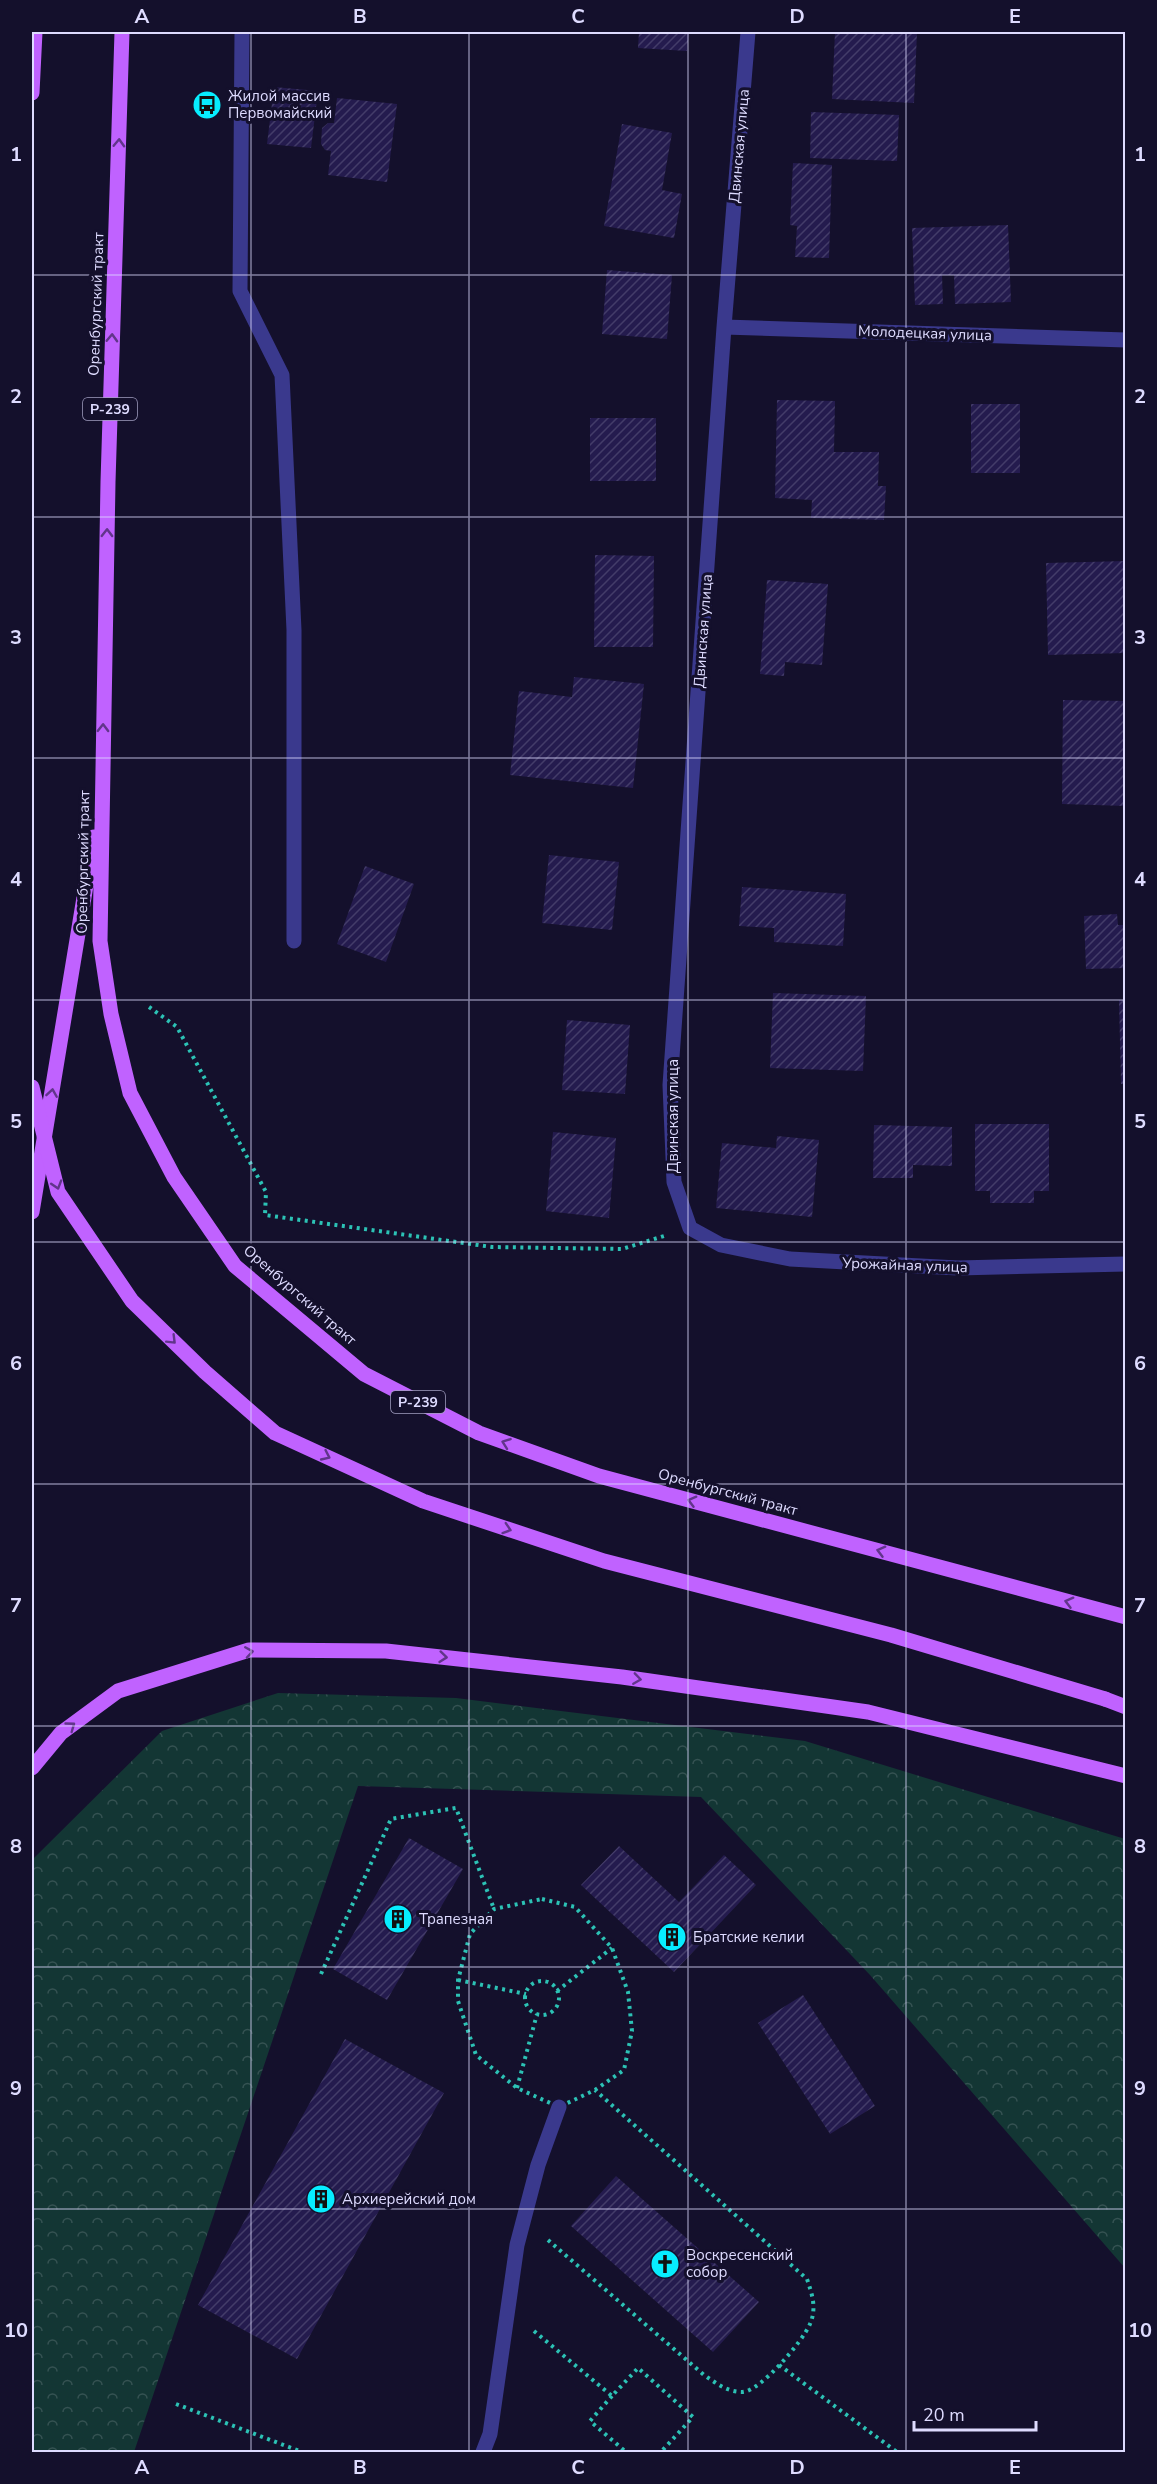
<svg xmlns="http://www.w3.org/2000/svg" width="1157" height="2484" font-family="'Nunito Sans',sans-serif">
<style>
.forest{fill:url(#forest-crowns)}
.building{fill:url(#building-hatch)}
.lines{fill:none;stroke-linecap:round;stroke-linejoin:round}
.path{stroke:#2cc2b5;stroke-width:4;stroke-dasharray:3 4.5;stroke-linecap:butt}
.minor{stroke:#3a398d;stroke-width:15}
.major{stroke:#c062ff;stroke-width:15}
.major-bridge{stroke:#c062ff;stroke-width:15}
.oneway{stroke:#61358b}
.grid{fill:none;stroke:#dedbff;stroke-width:1.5;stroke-opacity:0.55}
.labels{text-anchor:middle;stroke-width:6;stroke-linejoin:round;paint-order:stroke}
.shield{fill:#14102c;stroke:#a19ec0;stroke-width:1.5}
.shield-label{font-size:14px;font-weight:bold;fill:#dedbff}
.poi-label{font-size:15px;fill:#dedbff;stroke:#14102c;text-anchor:start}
.street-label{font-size:15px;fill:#dedbff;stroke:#14102c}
.neatline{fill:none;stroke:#dedbff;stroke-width:2}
.grid-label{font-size:20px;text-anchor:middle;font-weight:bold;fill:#dedbff}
</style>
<defs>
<pattern id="forest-crowns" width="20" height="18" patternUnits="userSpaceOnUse" patternTransform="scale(1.5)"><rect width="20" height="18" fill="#133634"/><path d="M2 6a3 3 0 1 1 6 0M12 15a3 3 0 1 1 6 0" fill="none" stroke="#355252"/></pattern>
<pattern id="building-hatch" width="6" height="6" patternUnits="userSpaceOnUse" patternTransform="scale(1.5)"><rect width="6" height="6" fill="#241b4e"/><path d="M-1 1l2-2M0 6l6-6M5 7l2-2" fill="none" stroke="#433c69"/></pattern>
</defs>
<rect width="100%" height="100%" fill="#14102c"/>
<path class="forest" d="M278 1693 456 1698 805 1741 1125 1839V2268L870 1975 701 1797 358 1786 134 2452H32V1860L162 1731Z"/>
<path class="building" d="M639 32H689L687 51 638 48Z
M835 32H917L914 103 832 99Z
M274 87 318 91 311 148 267 144Z
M337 98 397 104 387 182 328 175 331 151 325 150 321 144 322 128 328 123H334Z
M811 112 899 115 897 161 810 158Z
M622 124 672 133 662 190 682 194 674 238 604 226Z
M793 163 832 165 829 258 795 257 797 226 790 225Z
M1008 225 1011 302 955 304 954 275H942L943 304 915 305 912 228Z
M607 270 672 275 667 339 602 334Z
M777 400 835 401 834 452H879L878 486H886L884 520 811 518 812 500 775 498Z
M971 404H1020V473H971Z
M590 418H656V481H590Z
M595 555 654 556 653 647H594Z
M1126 561V653L1048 655 1046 563Z
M767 580 828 584 822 665 785 662 784 676 760 674Z
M574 677 644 684 633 788 510 775 519 691 572 697Z
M1063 700 1126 701V806L1062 804Z
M549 855 619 862 612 930 542 923Z
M365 866 414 884 386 962 337 944Z
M742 887 846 894 843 946 774 942V928L739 926Z
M1117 914 1118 925H1126V968L1086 969 1084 916Z
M773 993 866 996 863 1071 770 1068Z
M1119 1000H1126V1084H1121Z
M567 1020 630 1025 625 1094 562 1090Z
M975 1124H1049V1191H1034V1203H990V1191H975Z
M874 1125 952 1127V1166L913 1165V1178H873Z
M553 1132 616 1138 609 1218 546 1211Z
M777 1136 819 1140 812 1217 716 1208 722 1143 776 1148Z
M409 1838 463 1869 387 2000 333 1969Z
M619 1846 679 1902 724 1855 756 1885 674 1972 581 1885Z
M803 1995 875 2106 830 2134 758 2023Z
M345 2039 444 2093 297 2359 198 2305Z
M616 2176 759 2302 713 2352 571 2226Z"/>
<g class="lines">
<path class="path" d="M149 1007 177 1027 266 1192 265 1215 492 1247 622 1249 664 1236
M542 1899 575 1907 612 1948 628 1992 632 2031 624 2070 595 2090 559 2107 517 2088 476 2055 458 2001V1980L470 1934 494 1909Z
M321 1974 391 1819 456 1808 494 1909
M458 1980 526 1994
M525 1998a17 17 0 1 1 34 0a17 17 0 1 1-34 0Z
M557 1991 612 1948
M517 2088 537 2014
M548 2240 704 2375C716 2383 727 2392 742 2392 760 2392 803 2341 810 2324 817 2308 812 2294 807 2279L595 2090
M534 2331 612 2396 638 2368 693 2417 661 2452
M779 2365 897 2452
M612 2396 590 2421 626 2452
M176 2404 302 2452"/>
<path class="minor" d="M242 32 240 291 282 375 294 630V941
M748 32 724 327 670 1085 674 1182 690 1228 721 1245 790 1259 958 1268 1126 1264
M724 327 1126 340
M483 2452 490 2434 517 2245 538 2165 559 2107"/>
<path class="major" d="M122 32 108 482 100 941 111 1014 130 1093 174 1177 235 1266 364 1374 479 1433 599 1476 1126 1617
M32 93 35 32
M32 1212 94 837
M1105 1699 1126 1707
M32 1768 61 1733 118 1691 249 1650 386 1651 622 1677 868 1712 1126 1776"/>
<path class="major-bridge" d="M32 1087 58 1192 132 1301 205 1372 275 1433 423 1501 604 1561 891 1635 1105 1699"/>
</g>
<defs><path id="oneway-chevron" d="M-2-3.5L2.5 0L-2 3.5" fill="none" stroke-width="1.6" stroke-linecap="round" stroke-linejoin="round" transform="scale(1.5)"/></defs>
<g class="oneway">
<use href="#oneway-chevron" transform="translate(119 143) rotate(-88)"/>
<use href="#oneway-chevron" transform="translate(112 338) rotate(-88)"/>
<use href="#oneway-chevron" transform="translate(107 533) rotate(-89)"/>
<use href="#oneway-chevron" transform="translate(103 728) rotate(-89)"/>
<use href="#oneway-chevron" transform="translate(52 1093) rotate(-81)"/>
<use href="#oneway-chevron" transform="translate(57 1185) rotate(73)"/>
<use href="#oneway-chevron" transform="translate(172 1340) rotate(45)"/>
<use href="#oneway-chevron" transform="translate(506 1443) rotate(-160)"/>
<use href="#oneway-chevron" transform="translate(326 1456) rotate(25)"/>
<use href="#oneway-chevron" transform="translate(692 1501) rotate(-165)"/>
<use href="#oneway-chevron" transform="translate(507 1529) rotate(18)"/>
<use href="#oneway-chevron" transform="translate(881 1551) rotate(-165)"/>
<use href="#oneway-chevron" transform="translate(1069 1602) rotate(-165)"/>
<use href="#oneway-chevron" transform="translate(249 1652) rotate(-9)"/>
<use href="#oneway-chevron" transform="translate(443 1657) rotate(6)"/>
<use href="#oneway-chevron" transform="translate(637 1679) rotate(8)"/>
<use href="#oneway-chevron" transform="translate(71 1726) rotate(-36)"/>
</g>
<path class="grid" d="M251 32V2452M469 32V2452M688 32V2452M906 32V2452M32 275H1126M32 517H1126M32 758H1126M32 1000H1126M32 1242H1126M32 1484H1126M32 1726H1126M32 1967H1126M32 2209H1126"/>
<defs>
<g id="bus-disc" transform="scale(1.5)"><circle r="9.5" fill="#07edff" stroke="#14102c"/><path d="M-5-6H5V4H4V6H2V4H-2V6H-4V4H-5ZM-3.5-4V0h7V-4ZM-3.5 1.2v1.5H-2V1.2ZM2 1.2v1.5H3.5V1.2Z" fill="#111"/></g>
<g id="building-disc" transform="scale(1.5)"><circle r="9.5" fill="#07edff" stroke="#14102c"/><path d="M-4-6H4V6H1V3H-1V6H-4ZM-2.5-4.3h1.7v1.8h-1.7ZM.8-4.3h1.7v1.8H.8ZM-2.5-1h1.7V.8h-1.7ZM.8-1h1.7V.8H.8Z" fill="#111"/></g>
<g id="church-disc" transform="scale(1.5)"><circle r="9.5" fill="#07edff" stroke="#14102c"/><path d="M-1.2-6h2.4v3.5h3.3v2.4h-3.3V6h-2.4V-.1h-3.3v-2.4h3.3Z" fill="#111"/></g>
</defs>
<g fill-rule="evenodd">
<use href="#bus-disc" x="207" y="105"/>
<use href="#building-disc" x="398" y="1919"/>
<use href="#building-disc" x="672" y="1937"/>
<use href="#building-disc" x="321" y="2199"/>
<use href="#church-disc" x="665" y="2264"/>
</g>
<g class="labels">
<g class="shield">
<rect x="83" y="398" width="54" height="22" rx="4.5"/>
<rect x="391" y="1391" width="54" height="22" rx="4.5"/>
</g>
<g class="shield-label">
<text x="110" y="414">Р-239</text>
<text x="418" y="1407">Р-239</text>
</g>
<g class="poi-label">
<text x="228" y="101">Жилой массив<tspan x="228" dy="17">Первомайский</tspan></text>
<text x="419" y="1924">Трапезная</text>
<text x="693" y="1942">Братские келии</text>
<text x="342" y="2204">Архиерейский дом</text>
<text x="686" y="2260">Воскресенский<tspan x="686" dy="17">собор</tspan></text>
</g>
<g class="street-label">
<text transform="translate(739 146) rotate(-85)" y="5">Двинская улица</text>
<text transform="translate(96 304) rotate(-88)" y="5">Оренбургский тракт</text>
<text transform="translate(925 333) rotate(2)" y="5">Молодецкая улица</text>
<text transform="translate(703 631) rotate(-86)" y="5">Двинская улица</text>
<text transform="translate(83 862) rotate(-89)" y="5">Оренбургский тракт</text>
<text transform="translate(673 1116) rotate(-90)" y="5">Двинская улица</text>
<text transform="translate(905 1265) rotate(2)" y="5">Урожайная улица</text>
<text transform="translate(300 1295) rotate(41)" y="5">Оренбургский тракт</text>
<text transform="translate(728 1492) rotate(15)" y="5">Оренбургский тракт</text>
</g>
</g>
<rect width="1157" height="2484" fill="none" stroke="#14102c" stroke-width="66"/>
<path d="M914 2421v9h122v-9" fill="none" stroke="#dedbff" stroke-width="3"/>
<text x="923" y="2421" font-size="18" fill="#dedbff" stroke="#14102c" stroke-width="4.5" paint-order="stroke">20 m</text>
<rect x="33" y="33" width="1091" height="2418" class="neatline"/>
<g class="grid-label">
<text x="142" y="23">A</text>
<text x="360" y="23">B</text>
<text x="578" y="23">C</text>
<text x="797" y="23">D</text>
<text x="1015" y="23">E</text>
<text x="16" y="161">1</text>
<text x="1140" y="161">1</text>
<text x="16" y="403">2</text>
<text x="1140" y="403">2</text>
<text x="16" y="644">3</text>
<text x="1140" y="644">3</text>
<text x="16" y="886">4</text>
<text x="1140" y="886">4</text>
<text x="16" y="1128">5</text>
<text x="1140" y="1128">5</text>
<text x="16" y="1370">6</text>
<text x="1140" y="1370">6</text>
<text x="16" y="1612">7</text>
<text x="1140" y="1612">7</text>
<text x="16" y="1853">8</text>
<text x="1140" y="1853">8</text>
<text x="16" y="2095">9</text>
<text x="1140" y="2095">9</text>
<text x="16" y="2337">10</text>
<text x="1140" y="2337">10</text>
<text x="142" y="2474">A</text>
<text x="360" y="2474">B</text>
<text x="578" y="2474">C</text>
<text x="797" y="2474">D</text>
<text x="1015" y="2474">E</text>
</g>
</svg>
